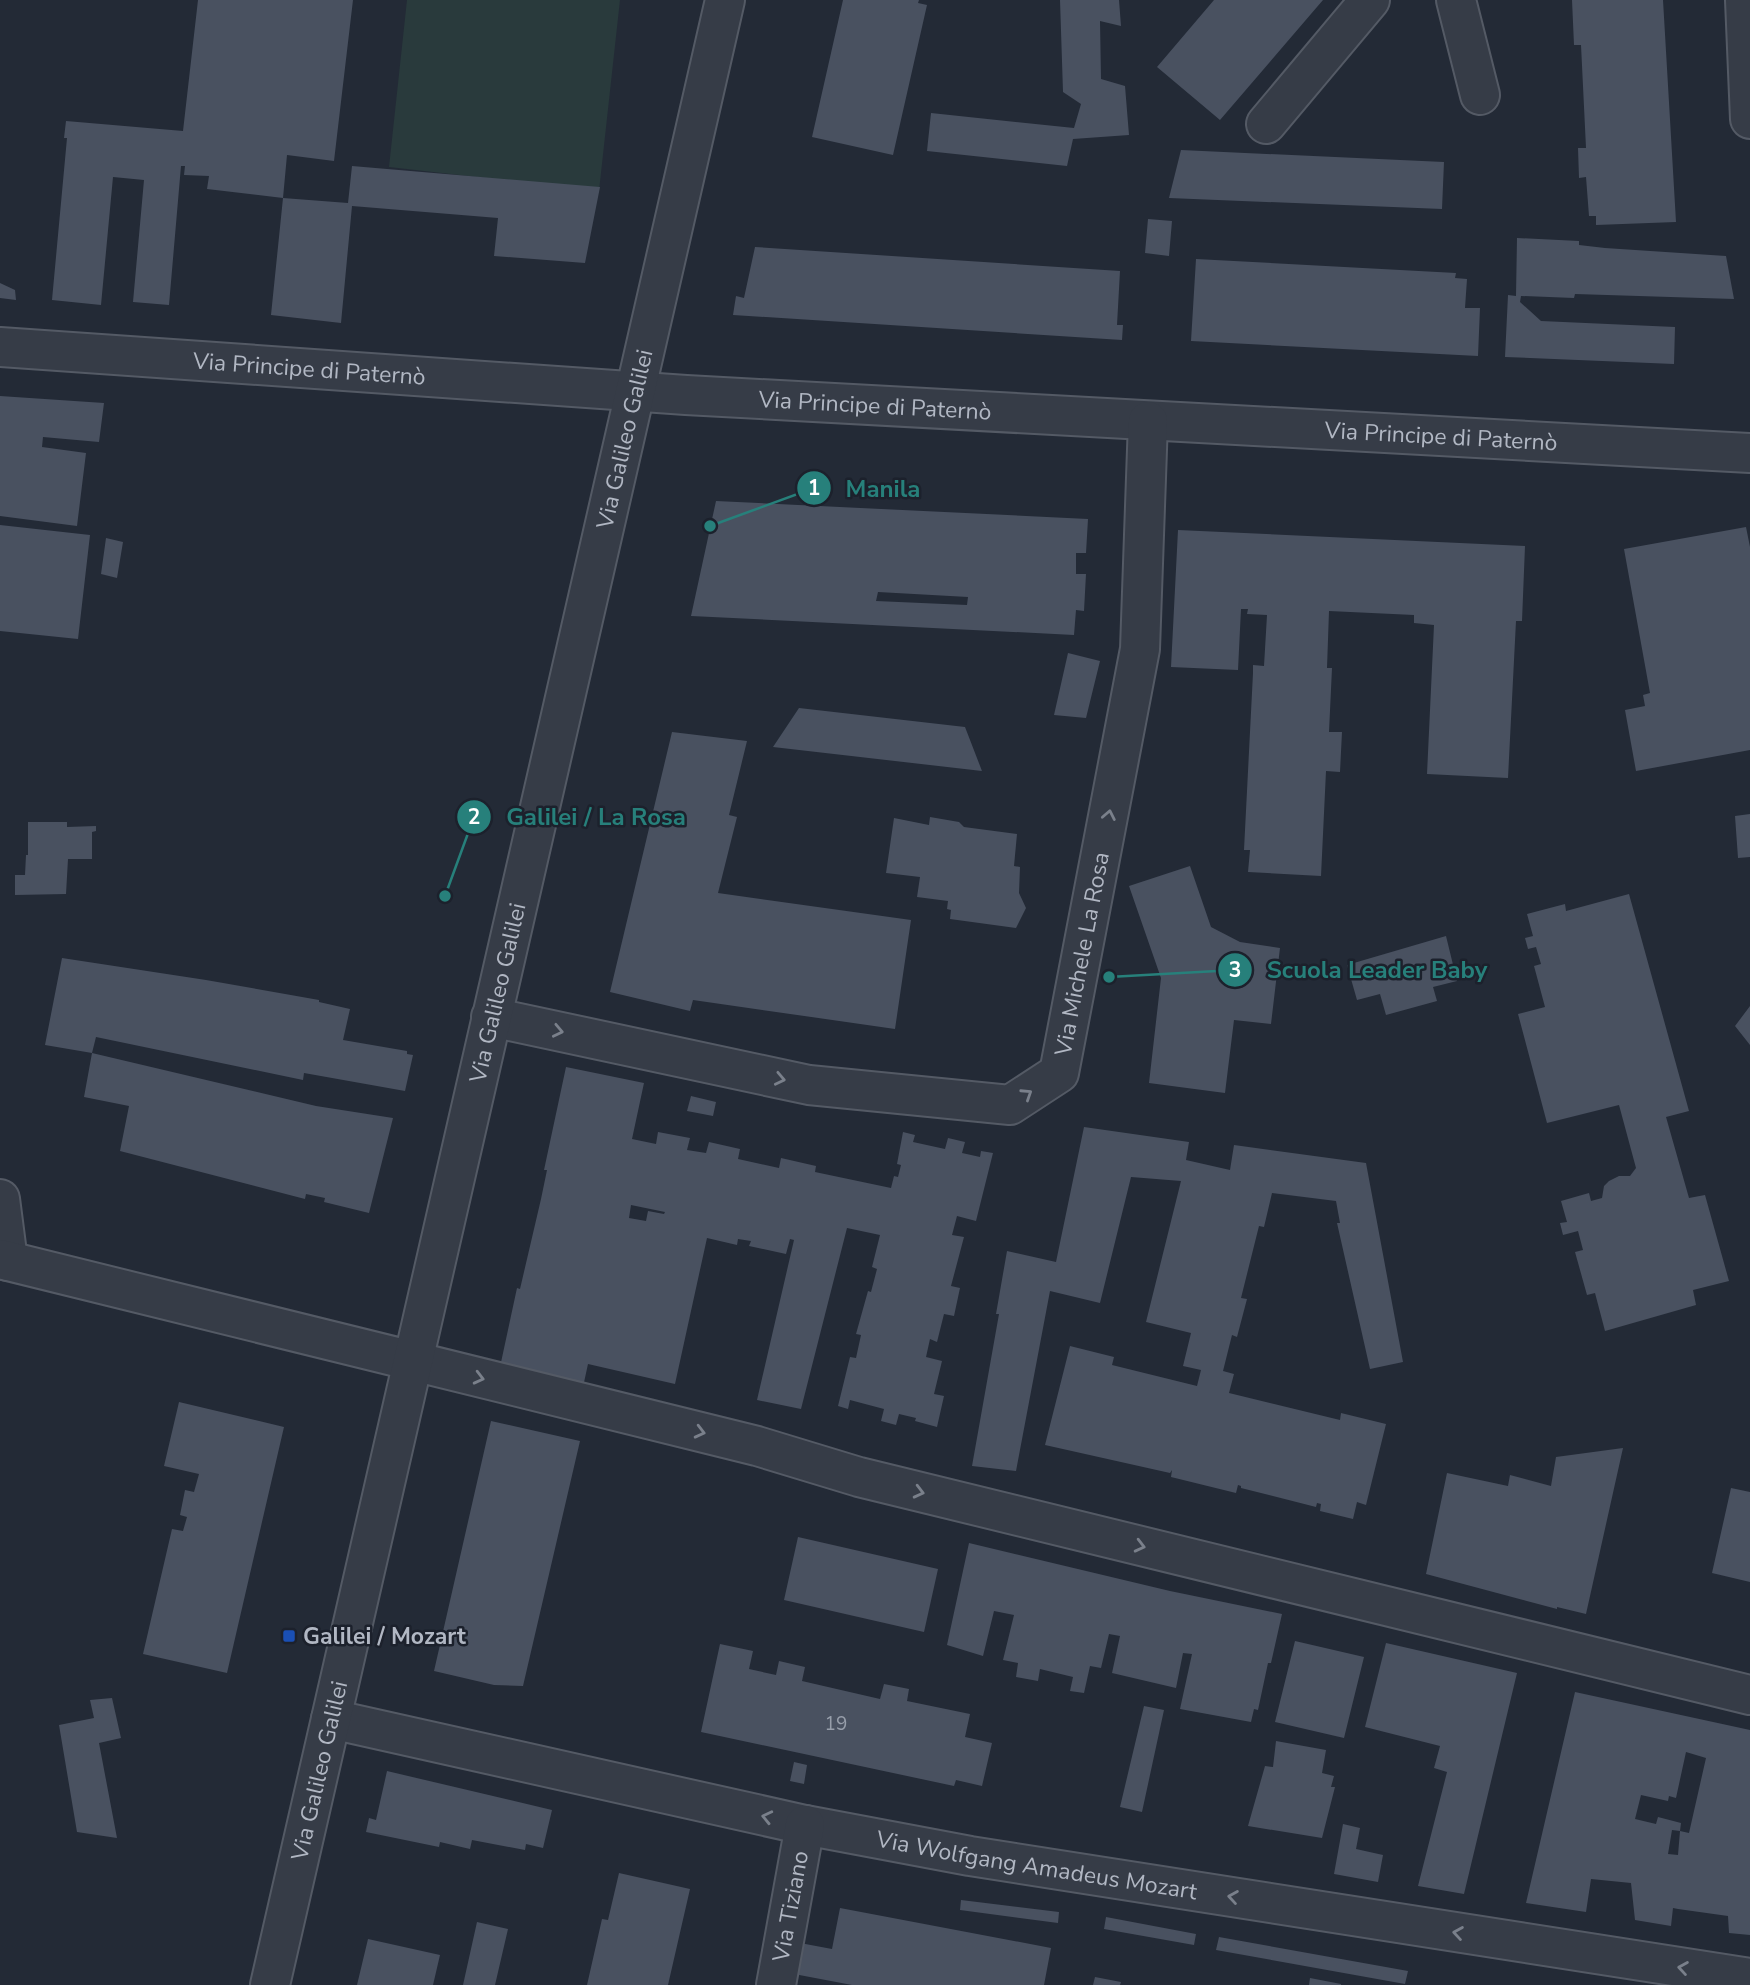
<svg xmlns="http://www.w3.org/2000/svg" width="1750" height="1985" font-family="'Nunito Sans',sans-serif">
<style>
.green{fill:#293a3c}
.building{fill:#495160;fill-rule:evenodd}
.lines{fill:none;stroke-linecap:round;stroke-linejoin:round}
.minor-casing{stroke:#545a65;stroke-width:42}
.minor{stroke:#363c47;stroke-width:38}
.oneway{stroke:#7a808b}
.transit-dot{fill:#1a4fb4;stroke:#1c212c;stroke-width:2.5}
.labels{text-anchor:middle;stroke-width:5;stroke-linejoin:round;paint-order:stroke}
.number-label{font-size:19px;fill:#979eaa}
.street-label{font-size:23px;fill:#b1b7c3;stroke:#1c212c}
.poi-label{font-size:23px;font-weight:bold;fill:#b1b7c3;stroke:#1c212c;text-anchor:start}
.leader{fill:none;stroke:#27807b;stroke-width:2.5}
.callout-dot{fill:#27807b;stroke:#1c212c;stroke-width:2.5}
.mark-label{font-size:21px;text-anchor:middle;font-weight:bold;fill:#fff}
.callout-label{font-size:24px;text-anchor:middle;font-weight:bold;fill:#27807b;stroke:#1c212c;stroke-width:5;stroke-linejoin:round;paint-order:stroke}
</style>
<rect width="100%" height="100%" fill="#232a36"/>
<path class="green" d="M407 0H620L599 191 389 167Z"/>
<path class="building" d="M198 0H353L334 161 287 155 283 198 207 189 209 176 184 175 185 166H181L169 305 133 302 144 180 113 177 101 305 52 300 67 138H64L66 121 183 131Z
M843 0H919L918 3 927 5 893 155 812 137Z
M1060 0H1119L1121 26 1100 21 1101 79 1125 86 1129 135 1073 139 1067 166 927 151 931 113 1074 128 1081 104 1063 92Z
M1214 0H1323L1220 120 1157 67Z
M1572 0H1663L1676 222 1596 225V216H1589L1586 177 1579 178 1578 148H1586L1581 45H1574Z
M1181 150 1444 162 1442 209 1169 198Z
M352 166 600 187 585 263 494 256 498 218 352 206 341 323 271 315 283 198 348 203Z
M1148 219 1172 221 1169 256 1145 253Z
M1517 238 1579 241V245L1605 248 1726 256 1734 299 1575 294 1574 298 1521 296 1520 302 1541 321 1675 327 1674 364 1505 357 1508 295 1516 296Z
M755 247 1120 271 1117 325H1123L1122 340 733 315 736 296 744 298Z
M1196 259 1456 273 1455 278 1467 279 1465 308H1480L1478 356 1191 341Z
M0 283 15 290 16 300 0 298Z
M0 396 104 403 99 442 43 437 42 447 86 453 77 526 0 516Z
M716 501 1088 519 1086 553H1076V574H1086L1084 611 1076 610 1074 635 691 616ZM878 592 968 597 967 605 876 601Z
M0 525 90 535 78 639 0 631Z
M1746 527 1750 547V750L1636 771 1625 710 1645 706 1643 695 1650 693 1624 549Z
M1178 530 1525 546 1522 621H1516L1508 778 1427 774 1434 625 1414 623V615L1329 611 1327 668H1332L1329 732H1342L1340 772 1326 771 1321 876 1248 872 1250 850H1244L1253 673V665L1264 666 1267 615 1247 614 1248 609H1241L1238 670 1171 667Z
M106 538 123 542 117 578 101 574Z
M1068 653 1100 661 1086 718 1054 715Z
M799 708 965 727 982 771 773 747Z
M672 732 747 741 729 815 737 817 718 893 911 920 895 1029 693 1000 690 1011 610 992Z
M1750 814V857L1738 858 1735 816Z
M930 817 959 822 964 827 1017 834 1014 866 1020 867 1019 893 1026 908 1016 928 950 919 951 910 947 909 948 901 917 897 920 877 886 873 894 818 929 825Z
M28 822H67V827L96 826V831L92 832V859H68L66 894 15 895V875H25L26 855H28Z
M1190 866 1211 927 1240 942 1280 948 1271 1024 1234 1020 1225 1093 1149 1083 1161 978 1129 886Z
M1629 894 1689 1111 1666 1117 1689 1198 1705 1195 1729 1281 1693 1290 1696 1305 1605 1331 1595 1293 1587 1295 1575 1252 1583 1250 1578 1231 1563 1235 1560 1223 1567 1222 1561 1201 1589 1193 1591 1201 1602 1198 1604 1186 1609 1181 1619 1176H1630L1636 1168 1619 1105 1547 1123 1518 1014 1545 1007 1534 966 1541 964 1536 947 1528 949 1525 938 1533 936 1527 914 1565 904 1566 911Z
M1446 936 1457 981 1433 987 1437 1001 1386 1015 1380 994 1357 1000 1347 965Z
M62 958 206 980 319 1000V1002L350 1009 343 1040 407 1051V1054L413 1055 405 1091 304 1073 303 1080 96 1037 92 1053 45 1045Z
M1750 1006V1045L1735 1026Z
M92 1053 316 1106 393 1118 369 1213 324 1202 325 1198 306 1194 305 1199 120 1151 129 1106 84 1097Z
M566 1067 644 1083 632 1139 656 1144 658 1132 690 1138 687 1150 706 1153 709 1142 740 1149 738 1159 779 1168 781 1158 816 1166 815 1172 891 1188 894 1176 898 1177 901 1165 897 1164 903 1132 915 1135 913 1142 945 1149 948 1138 965 1142 962 1153 980 1157 981 1151 993 1153 976 1221 957 1216 952 1235 964 1237 951 1286 960 1288 954 1316 944 1314 937 1342 930 1339 926 1357 942 1361 934 1394 944 1396 937 1427 915 1421 916 1418 899 1414 896 1425 881 1421 884 1409 850 1400 848 1409 838 1406 850 1357 856 1358 861 1335 856 1334 868 1291 871 1292 877 1269 872 1267 880 1235 847 1228 801 1409 757 1400 794 1240 790 1239 786 1254 749 1246 751 1241 738 1239 737 1245 707 1238 675 1384 588 1364 583 1387 500 1367 517 1288 520 1289 541 1199 547 1170H544ZM631 1205 665 1212 664 1214 648 1211 646 1221 629 1218Z
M691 1096 716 1102 713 1116 687 1111Z
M1084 1127 1189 1142 1186 1160 1230 1170 1234 1145 1366 1163 1403 1362 1370 1369 1337 1223H1340L1336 1201 1272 1193 1264 1227 1259 1226 1241 1298 1247 1299 1237 1337 1232 1335 1223 1371 1234 1374 1229 1393 1340 1420 1341 1413 1386 1424 1366 1505 1357 1502 1353 1519 1320 1511 1321 1504 1317 1503 1316 1507 1241 1488V1486L1238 1485 1236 1493 1171 1477 1172 1470 1170 1473 1045 1445 1070 1346 1114 1357 1112 1365 1197 1386 1201 1370 1183 1366 1191 1333 1146 1322 1181 1181 1131 1177 1100 1303 1050 1291 1016 1471 972 1466 999 1314H996L1007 1251 1056 1262Z
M179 1402 284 1427 227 1673 143 1654 172 1529 183 1531 187 1517 180 1515 185 1490 194 1492 199 1474 164 1466Z
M491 1421 580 1441 523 1686 494 1685 434 1671Z
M1623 1448 1586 1614 1557 1607V1609L1426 1574 1447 1473 1508 1486 1510 1475 1551 1486 1556 1457Z
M1731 1488 1750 1492V1582L1712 1573Z
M798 1537 938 1569 924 1632 784 1600Z
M969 1543 1170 1591 1282 1614 1271 1663H1268L1258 1710 1254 1709 1251 1722 1180 1709 1192 1654 1183 1653 1176 1688 1112 1673 1120 1636 1109 1634 1101 1668 1090 1666 1084 1693 1070 1691 1073 1677 1040 1669 1038 1681 1016 1677 1018 1663 1003 1660 1014 1615 994 1611 983 1656 947 1645Z
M1295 1641 1364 1657 1344 1738 1275 1722Z
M1386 1643 1517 1673 1464 1894 1418 1886 1447 1772 1434 1768 1440 1746 1365 1727Z
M720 1644 753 1651 749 1669 776 1675 779 1661 805 1667 802 1681 880 1699 884 1684 909 1689 907 1701 970 1714 965 1737 992 1743 982 1786 956 1780 954 1786 701 1732Z
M1575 1692 1750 1730V1935L1729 1933 1728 1916 1678 1909 1673 1908 1671 1926 1635 1920 1631 1883 1591 1879 1586 1912 1526 1903ZM1686 1752 1706 1758 1689 1833 1680 1831 1678 1855 1668 1854 1672 1830 1680 1831 1681 1823 1658 1817 1656 1824 1635 1819 1641 1795 1668 1801 1669 1796 1676 1798Z
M112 1698 121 1738 99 1743 117 1838 77 1832 59 1725 94 1718 90 1700Z
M1144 1706 1164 1710 1142 1812 1120 1807Z
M1276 1741 1326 1750 1322 1773 1334 1776 1331 1787H1335L1322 1838 1248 1826 1265 1766 1273 1767Z
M794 1762 807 1765 804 1784 790 1781Z
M387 1771 552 1810 543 1848 526 1844 525 1850 472 1840 470 1849 440 1842 439 1847 366 1832 369 1818 376 1820Z
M1343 1824 1360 1828 1356 1849 1383 1855 1378 1882 1334 1874Z
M619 1873 690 1889 668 1985H587L602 1919 608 1920Z
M961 1900 1059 1912 1058 1923 960 1910Z
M840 1908 1051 1948 1044 1985H852L794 1974 800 1943 832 1949Z
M1106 1917 1196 1934 1194 1945 1104 1929Z
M477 1922 508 1929 495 1985H463Z
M1219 1937 1408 1971 1405 1984 1216 1950Z
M368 1939 440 1955 433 1985H357Z
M1095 1977 1121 1982 1120 1985H1093Z
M1310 1978 1341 1984V1985H1309Z"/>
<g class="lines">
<g class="minor-casing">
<g id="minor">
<path d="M1456 0 1480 95"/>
<path d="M1745 0 1750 119"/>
<path d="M1266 124 1370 0"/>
<path id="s1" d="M0 347 686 395 1750 453"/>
<path id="s2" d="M491 1017 809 1085 1010 1105 1059 1073 1140 649 1148 421"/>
<path d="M0 1199 8 1261"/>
<path d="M0 1259 757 1446 859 1477 1750 1695"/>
<path id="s3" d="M331 1719 805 1825 970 1856 1750 1978"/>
<path id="s4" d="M270 1985 725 0"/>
<path id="s5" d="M776 1985 805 1825"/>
</g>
</g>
<use href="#minor" class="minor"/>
</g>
<defs><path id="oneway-chevron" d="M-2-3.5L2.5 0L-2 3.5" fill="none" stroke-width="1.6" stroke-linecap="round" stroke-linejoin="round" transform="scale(1.75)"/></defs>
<g class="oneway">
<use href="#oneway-chevron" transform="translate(1109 815) rotate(-79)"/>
<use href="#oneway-chevron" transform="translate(558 1031) rotate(12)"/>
<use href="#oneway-chevron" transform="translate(780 1079) rotate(12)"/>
<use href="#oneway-chevron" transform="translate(1027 1094) rotate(-33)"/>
<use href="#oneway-chevron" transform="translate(479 1378) rotate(14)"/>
<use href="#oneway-chevron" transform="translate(700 1432) rotate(14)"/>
<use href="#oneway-chevron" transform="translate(919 1492) rotate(14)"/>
<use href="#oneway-chevron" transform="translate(1140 1546) rotate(14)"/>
<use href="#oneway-chevron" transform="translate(767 1817) rotate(-167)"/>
<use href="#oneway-chevron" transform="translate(1233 1897) rotate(-171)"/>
<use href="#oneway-chevron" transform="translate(1458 1933) rotate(-171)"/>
<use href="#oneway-chevron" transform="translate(1683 1968) rotate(-171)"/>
</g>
<rect class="transit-dot" x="282" y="1629" width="14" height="14" rx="3.5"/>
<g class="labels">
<g class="number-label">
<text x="836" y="1730">19</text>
</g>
<g class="street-label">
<text dy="8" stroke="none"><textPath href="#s1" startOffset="310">Via Principe di Paternò</textPath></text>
<text dy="8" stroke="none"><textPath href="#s1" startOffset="877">Via Principe di Paternò</textPath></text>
<text dy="8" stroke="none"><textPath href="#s1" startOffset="1444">Via Principe di Paternò</textPath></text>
<text dy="8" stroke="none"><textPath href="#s4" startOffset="1586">Via Galileo Galilei</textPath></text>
<text dy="8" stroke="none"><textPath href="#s2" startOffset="707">Via Michele La Rosa</textPath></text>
<text dy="8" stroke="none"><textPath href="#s4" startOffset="1018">Via Galileo Galilei</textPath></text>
<text dy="8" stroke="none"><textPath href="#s4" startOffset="220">Via Galileo Galilei</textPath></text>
<text dy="8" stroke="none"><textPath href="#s3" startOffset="721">Via Wolfgang Amadeus Mozart</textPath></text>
<text dy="8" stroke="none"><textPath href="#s5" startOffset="80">Via Tiziano</textPath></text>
</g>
<g class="poi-label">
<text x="303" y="1644">Galilei / Mozart</text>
</g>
</g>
<path class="leader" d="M710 526L814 488M445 896L474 817M1109 977L1235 970"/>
<g class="callout-dot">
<circle cx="710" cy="526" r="7"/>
<circle cx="445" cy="896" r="7"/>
<circle cx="1109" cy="977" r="7"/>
<circle cx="814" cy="488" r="18"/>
<circle cx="474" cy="817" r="18"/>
<circle cx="1235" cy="970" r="18"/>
</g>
<g class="mark-label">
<text x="814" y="495">1</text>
<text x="474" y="824">2</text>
<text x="1235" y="977">3</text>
</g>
<g class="callout-label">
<text x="883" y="497">Manila</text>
<text x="596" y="825">Galilei / La Rosa</text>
<text x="1377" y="978">Scuola Leader Baby</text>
</g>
</svg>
